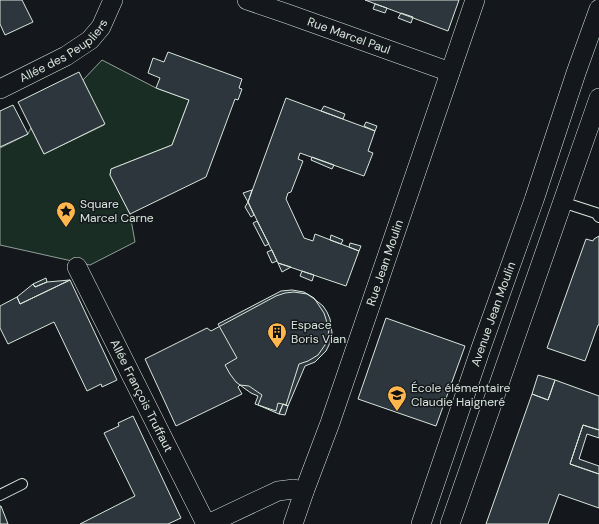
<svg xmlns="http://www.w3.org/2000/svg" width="599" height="524" font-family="'DM Sans',sans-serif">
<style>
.green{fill:#1a2d24;stroke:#939e99}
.building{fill:#2c363c;stroke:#d8e6dc}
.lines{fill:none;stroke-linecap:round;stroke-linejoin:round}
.lane-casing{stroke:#d8e6dc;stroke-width:12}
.street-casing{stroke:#d8e6dc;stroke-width:20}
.lane{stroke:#14181c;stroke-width:10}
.street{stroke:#14181c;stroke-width:19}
.labels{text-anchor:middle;stroke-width:3;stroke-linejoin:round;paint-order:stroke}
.street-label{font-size:12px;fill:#d8e6dc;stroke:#14181c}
.poi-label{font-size:12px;fill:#d8e6dc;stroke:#14181c;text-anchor:start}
</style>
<rect width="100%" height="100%" fill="#14181c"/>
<path class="green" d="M102 60 156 88 189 100 172 145 111 169 110 175 130 214 135 242 90 265 0 245V148L28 134 31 128 44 154 104 125 83 80Z"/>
<path class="building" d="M0 0H22L33 22 5 35 0 24Z
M365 0H459L448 31Z
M375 4 387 8 385 13 373 9Z
M401 13 413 17 411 23 398 18Z
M168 52 242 79 239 88 242 89 238 100 235 99 206 177 130 214 110 175 111 169 172 145 189 100 156 88 160 78 148 73 153 58 164 62Z
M79 72 105 124 44 154 18 102Z
M286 98 375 131 368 151 373 153 364 176 300 153 298 159 303 161 291 192 288 193 286 199 304 238 313 241 315 234 359 251 346 286 278 263 248 202Z
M13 105 28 134 0 147V111Z
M324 106 345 114 343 119 321 111Z
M366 122 377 126 375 131 364 126Z
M312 157 334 165 332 169 311 160Z
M252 190 248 202 243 193Z
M248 202 254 215 251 217 245 207Z
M257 221 269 244 265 246 253 223Z
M331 235 343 240 341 244 330 240Z
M599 236V325H598L585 361 547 348 586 239 593 241 594 239Z
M350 243 361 246 359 251 349 247Z
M272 250 277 261 272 263 267 252Z
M278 263 291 267 282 272Z
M302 271 314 275 312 281 300 276Z
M46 278 47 282 35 287 33 284Z
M70 280 20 304 17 297 33 284 35 287 47 282Z
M70 280 117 380 102 387 101 384 87 391 54 322 8 344 0 328V306L17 297 20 304Z
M292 290 304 292 314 298 324 313 329 329 327 342 318 355 308 361 299 364 286 405 278 403 276 411 255 404 258 396 251 393 244 388 236 382 230 374 225 365 237 358 218 324 281 291Z
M294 292 307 294 313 298 323 306 327 312 330 319 332 333 329 345 326 351 315 362 305 366 288 406 283 404 279 414 258 405 262 395 249 386 240 385 238 387 242 394 176 426 145 359 207 328 211 331 276 296 285 293Z
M386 318 465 346 436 426 358 399Z
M538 375 555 380 548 400 532 394Z
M555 380 599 396V430L583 425 570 464 599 474V508L559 494 548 524H486L532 394 548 400Z
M283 404 288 406 285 415 279 414Z
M133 416 181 518 168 524H80L135 496 104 433 119 426 118 423Z
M583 425 599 430V438L587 434 579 459 599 466V474L570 464Z
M0 506H1L8 524H0Z"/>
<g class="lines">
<g class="lane-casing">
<path id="lane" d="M562 202 596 213 599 217
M0 495 22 484"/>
</g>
<g class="street-casing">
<g id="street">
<path id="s1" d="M247 0 288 14 450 72"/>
<path id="s2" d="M0 89 66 56 90 40 101 27 113 0"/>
<path id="s3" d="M77 267 206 524"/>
<path d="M208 524 278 491 294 489 304 492"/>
<path id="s4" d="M293 524 304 492 330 423 475 0"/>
<path id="s5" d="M421 524 481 348 534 200 576 73 599 9"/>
<path d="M450 524 599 98"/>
</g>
</g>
<use href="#lane" class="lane"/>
<use href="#street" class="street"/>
</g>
<defs>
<g id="sight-pin" transform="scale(1)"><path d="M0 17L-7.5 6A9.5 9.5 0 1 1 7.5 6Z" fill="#ffb74d" stroke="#14181c"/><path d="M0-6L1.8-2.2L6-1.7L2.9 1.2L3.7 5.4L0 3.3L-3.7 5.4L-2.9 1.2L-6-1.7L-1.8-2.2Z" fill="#111"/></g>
<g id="building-pin" transform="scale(1)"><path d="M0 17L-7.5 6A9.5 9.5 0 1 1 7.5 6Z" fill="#ffb74d" stroke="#14181c"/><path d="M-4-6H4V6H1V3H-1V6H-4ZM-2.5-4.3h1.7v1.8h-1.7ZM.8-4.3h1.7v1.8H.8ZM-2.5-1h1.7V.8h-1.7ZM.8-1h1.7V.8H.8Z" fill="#111"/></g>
<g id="school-pin" transform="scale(1)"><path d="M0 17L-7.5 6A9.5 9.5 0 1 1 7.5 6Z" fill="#ffb74d" stroke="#14181c"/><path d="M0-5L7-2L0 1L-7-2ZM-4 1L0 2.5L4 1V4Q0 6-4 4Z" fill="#111"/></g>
</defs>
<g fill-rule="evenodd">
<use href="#sight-pin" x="66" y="211"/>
<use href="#building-pin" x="277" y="332"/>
<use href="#school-pin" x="397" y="395"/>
</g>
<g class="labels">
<g class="street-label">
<text dy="4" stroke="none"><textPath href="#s1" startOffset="108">Rue Marcel Paul</textPath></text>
<text dy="4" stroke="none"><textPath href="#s2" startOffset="75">Allée des Peupliers</textPath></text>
<text dy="4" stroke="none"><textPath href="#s4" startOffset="277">Rue Jean Moulin</textPath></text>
<text dy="4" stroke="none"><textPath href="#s5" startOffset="222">Avenue Jean Moulin</textPath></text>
<text dy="4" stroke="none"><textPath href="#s3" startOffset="144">Allée François Truffaut</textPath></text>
</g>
<g class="poi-label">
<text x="80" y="208">Square<tspan x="80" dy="14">Marcel Carne</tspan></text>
<text x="291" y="329">Espace<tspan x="291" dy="14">Boris Vian</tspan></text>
<text x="411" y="392">École élémentaire<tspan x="411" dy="14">Claudie Haigneré</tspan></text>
</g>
</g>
</svg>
